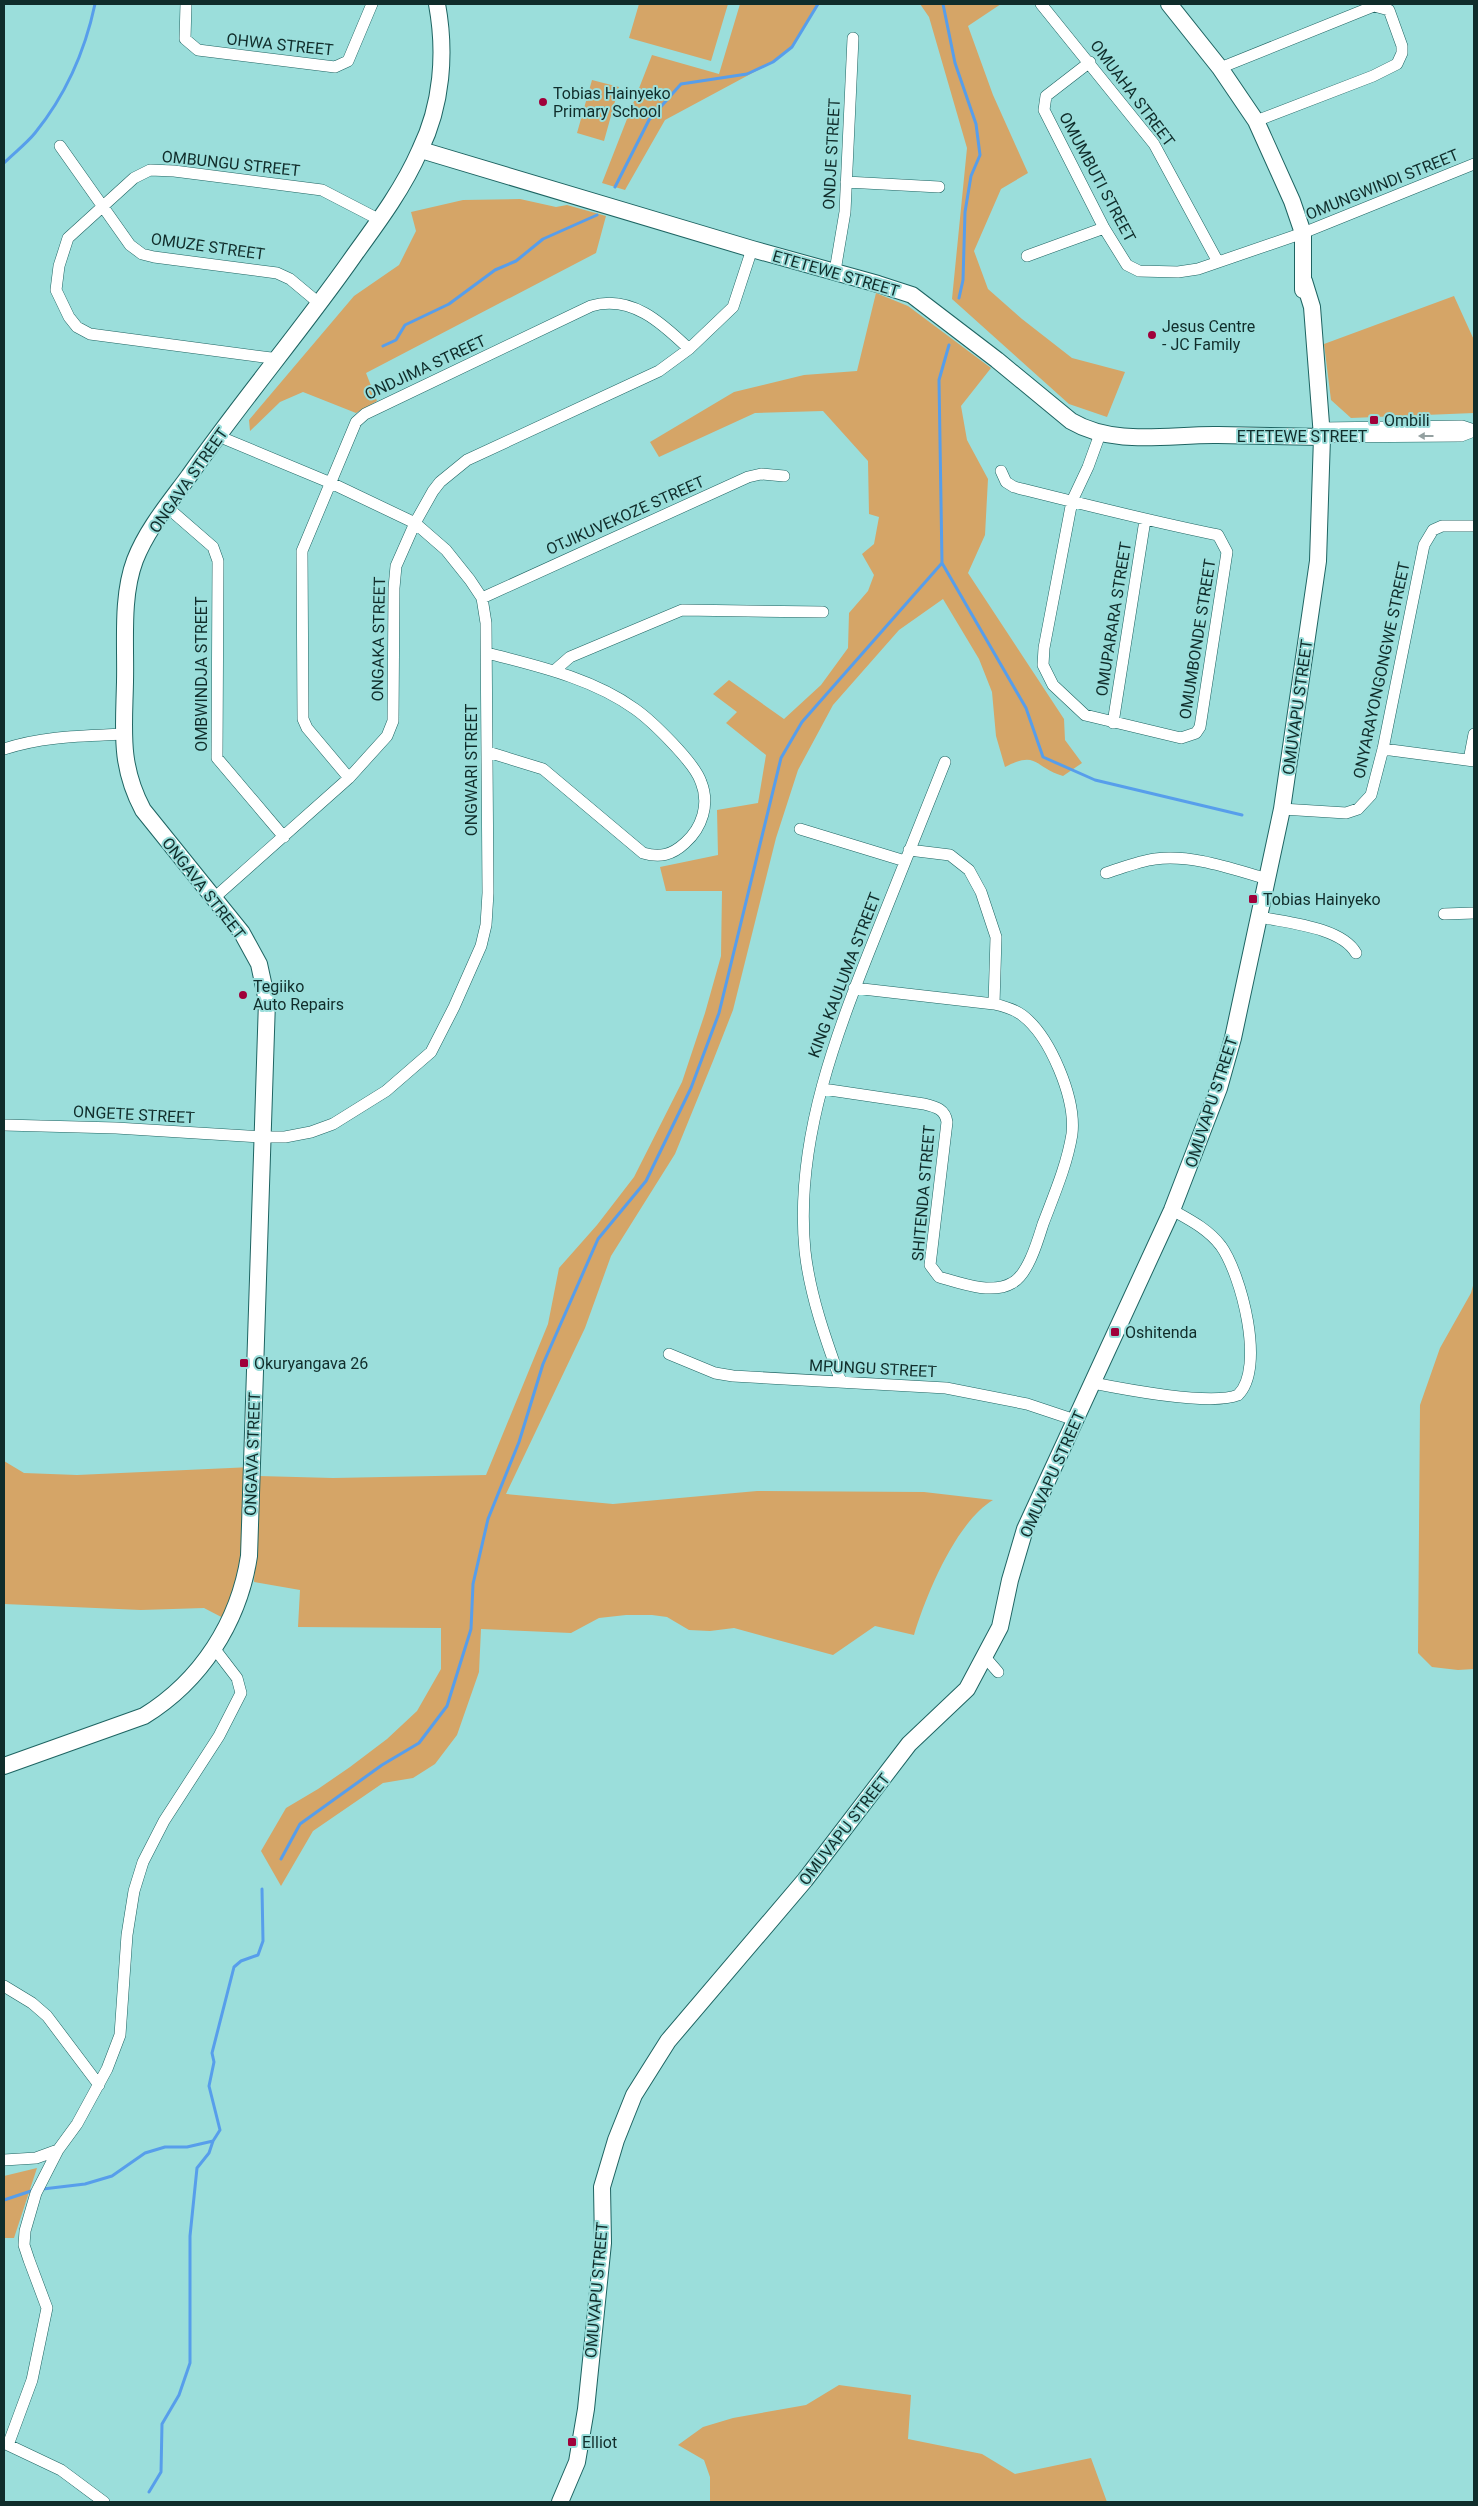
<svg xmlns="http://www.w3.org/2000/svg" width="1478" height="2506" font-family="Roboto,sans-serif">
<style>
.green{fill:#d5a567}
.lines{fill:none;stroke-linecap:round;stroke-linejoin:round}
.stream{stroke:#579eeb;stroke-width:3}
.street-casing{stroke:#1e6462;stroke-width:12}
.secondary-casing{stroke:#1e6462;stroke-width:18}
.street{stroke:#fff;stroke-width:11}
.secondary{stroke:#fff;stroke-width:16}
.oneway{fill:#93a0a0}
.poi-dot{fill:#a0003a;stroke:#9bdedb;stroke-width:2}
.labels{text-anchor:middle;stroke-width:4;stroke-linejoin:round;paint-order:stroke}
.street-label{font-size:16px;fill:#102d2b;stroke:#9bdedb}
.poi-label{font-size:16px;fill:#102d2b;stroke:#9bdedb;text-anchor:start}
</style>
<rect width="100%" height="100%" fill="#9bdedb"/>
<path class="green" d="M639 4H728L711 61 629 38Z
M740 4H818L792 47 773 62 665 120 625 190 602 183 652 55 719 74Z
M920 4H1001L968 26 993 95 1028 173 1001 189 974 251 988 289 1022 319 1072 358 1125 372 1107 417 1069 404 952 299 967 148 929 17Z
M592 80 619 87 604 141 577 133Z
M520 199 556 207 567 205 606 216 596 253 366 373 377 401 356 413 303 392 280 402 250 431 249 420 354 296 399 265 416 231 411 212 463 200Z
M876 293 908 306 991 368 961 406 967 440 988 479 985 535 968 573 1064 719 1065 740 1082 763 1063 776C1033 767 1038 750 1005 767L996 736 992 692 979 659 943 599 899 630 833 705 798 770 776 838 733 1010 713 1061 675 1154 611 1256 585 1328 506 1494 613 1504 757 1491 924 1492 993 1500C956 1522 926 1595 914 1635L875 1626 833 1655 734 1628 710 1631 689 1630 667 1617 652 1615H626L599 1618 571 1633 481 1629 479 1672 457 1735 435 1764 413 1778 383 1783 313 1831 281 1886 261 1851 286 1808 318 1789 350 1767 387 1739 417 1711 441 1669V1628L298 1627 300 1590 254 1582 259 1476 333 1478 486 1475 548 1324 559 1268 597 1225 634 1177 682 1082 705 1013 721 956 722 891H666L660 867 718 855 717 810 758 803 766 755 726 723 737 712 713 694 729 680 784 719 821 685 848 648 849 613 868 591 874 575 862 554 874 544 879 517 869 514 868 461 823 411 755 413 659 457 650 442 734 392 804 375 857 371Z
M1454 296 1474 340V413L1351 418 1331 400 1324 344Z
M1474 1282V1669L1458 1670 1432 1667 1418 1653 1420 1405 1440 1348 1471 1293Z
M4 1461 24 1473 77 1475 252 1467 249 1556 229 1621 204 1608 141 1610 4 1604Z
M37 2168 14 2238H4V2176Z
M839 2385 911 2395 908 2439 982 2454 1015 2474 1091 2458 1107 2502H710V2477L704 2460 678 2445 703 2427 733 2418 806 2405Z"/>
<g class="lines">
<path class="stream" d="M943 4 955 63 976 124 980 155 971 176 965 212 963 280 959 298
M4 163C14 153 26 144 35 133 65 96 85 51 95 4
M615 187 649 120 681 84 747 74 773 62 792 47 818 4
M949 345 939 380 942 563 1026 708 1043 757 1095 780 1242 815
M383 346 396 340 405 325 449 304 495 270 516 261 543 239 597 215
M281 1859 300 1824 382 1765 419 1743 447 1706 471 1629 473 1584 488 1519 519 1442 543 1364 598 1239 646 1181 691 1088 719 1013 781 758 802 722 942 563
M43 2189 85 2184 112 2176 145 2153 165 2147H187L213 2141
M4 2200 34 2190
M149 2492 161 2472 162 2424 179 2395 190 2363V2236L197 2168 209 2153 213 2141 220 2130 209 2086 214 2062 212 2053 234 1967 241 1961 258 1955 263 1941 262 1889"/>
<g class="street-casing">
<path id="street" d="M186 4 185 39 198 50 335 67 348 61 372 4
M1041 4 1154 144 1218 262
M1090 62 1046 96 1044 110 1104 228 1127 265 1139 271 1178 272 1198 269 1303 233 1474 164
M1220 68 1374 6 1389 10 1402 46V53L1397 64 1373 76 1256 121
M60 146 130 245 142 254 154 257 277 273 290 279 320 304
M846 182 939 187
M1027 256 1104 228
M835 271 845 212 853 38
M279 359 90 334 77 327 69 317 56 290 59 266 68 238 134 178 150 170 174 171 322 190 380 220
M1321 428 1462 426 1474 430
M1322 437 1461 436 1474 431
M1001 471 1006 482 1014 487C1082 504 1149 521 1218 535L1227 552 1200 727 1196 733 1181 738 1085 715 1053 685 1043 665 1044 648 1072 501 1088 467 1100 434
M167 507 213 547 218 561 217 758 284 837
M482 598 748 477 761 474 784 476
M487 653C537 666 592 678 635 709 652 721 695 763 701 782 710 804 702 828 685 843 672 855 660 858 643 853L543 769 488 752
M554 671 570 657 682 610 823 612
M1113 723 1145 520
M4 749C43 736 83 736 124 734
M1383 749 1474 761
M1469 760 1474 734
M349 778 307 728 303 719 302 551 356 422 365 414 591 306C631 294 662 323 689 349
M1282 809 1346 813 1358 809 1371 795 1383 749 1424 545 1433 530 1442 526H1474
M800 829 905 861
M909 850 950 855 969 870 981 892 996 937 994 1004
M1106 873C1122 868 1139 861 1155 859 1192 854 1232 869 1268 879
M214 898 349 778 387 736 393 721 394 588 396 566 415 523 433 491 440 482 467 460 659 371 689 349 733 307 752 249
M1444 914 1474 913
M1260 917C1288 923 1341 927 1356 953
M823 1089 924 1104C936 1107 945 1109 947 1122L930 1265 939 1277C960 1283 992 1295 1012 1283 1028 1275 1038 1240 1043 1224 1054 1195 1067 1165 1072 1134 1076 1098 1050 1036 1022 1015 1014 1009 1003 1006 994 1004L854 988
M4 1125 116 1128 262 1137H285L311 1132 333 1124 386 1091 431 1052 454 1007 481 946 486 925 488 893 486 623 482 598 470 580 446 550 415 523 331 483 218 436
M669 1354 715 1373 733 1376 946 1388 1027 1404 1075 1420
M841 1382C826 1340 810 1296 805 1251 794 1139 838 1029 879 927 901 872 923 817 945 762
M1093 1383C1123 1389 1212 1406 1238 1395 1266 1368 1241 1274 1221 1246 1208 1229 1190 1220 1172 1210
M985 1657 998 1672
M4 1986 32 2003 47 2016 99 2085
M4 2160 36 2158 58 2150 77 2124 107 2069 120 2035 127 1935 134 1891 143 1862 164 1821 219 1736 241 1693 237 1678 214 1648
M4 2443 61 2470 104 2502
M8 2445 32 2380 47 2308 29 2260 24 2245 25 2231 36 2193 58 2150"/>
</g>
<g class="secondary-casing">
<path id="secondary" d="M1169 4 1220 68 1256 121 1292 201 1303 233V290
M421 150 752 249 878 284 912 295 997 360 1071 421C1115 447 1170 434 1218 435 1253 436 1287 436 1322 437
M4 1766 144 1716C201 1681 239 1622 249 1556L267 1001 259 964 242 933 143 810C119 765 124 731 125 682 126 643 121 597 135 560 147 529 170 502 189 476 242 400 302 330 355 254 379 221 404 187 420 150 442 105 446 53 437 4
M560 2502 577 2462 586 2409 603 2243 602 2187 616 2140 634 2095 668 2041 805 1880 909 1744 967 1689 1000 1627 1010 1580 1025 1529 1172 1210 1219 1088 1233 1038 1282 809 1318 561 1322 437 1312 307 1304 281"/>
</g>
<use href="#street" class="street"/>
<use href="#secondary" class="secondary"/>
</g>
<defs><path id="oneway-solid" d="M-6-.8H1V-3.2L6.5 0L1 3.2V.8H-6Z" transform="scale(1.25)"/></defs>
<use class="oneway" href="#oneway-solid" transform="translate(1426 436) rotate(180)"/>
<g class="poi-dot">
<circle cx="543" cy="102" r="5"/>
<circle cx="1152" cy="335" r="5"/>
<rect x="1369" y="415" width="10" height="10" rx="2.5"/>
<rect x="1248" y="894" width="10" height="10" rx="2.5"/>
<circle cx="243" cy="995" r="5"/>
<rect x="1110" y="1327" width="10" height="10" rx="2.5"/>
<rect x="239" y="1358" width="10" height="10" rx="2.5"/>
<rect x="567" y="2437" width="10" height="10" rx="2.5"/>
</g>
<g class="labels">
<g class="street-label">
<text transform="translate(280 44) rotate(6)" y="6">OHWA STREET</text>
<text transform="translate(1133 93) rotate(53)" y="6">OMUAHA STREET</text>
<text transform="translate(831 154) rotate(-87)" y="6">ONDJE STREET</text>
<text transform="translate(231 163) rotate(6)" y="6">OMBUNGU STREET</text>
<text transform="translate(1098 177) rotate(62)" y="6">OMUMBUTI STREET</text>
<text transform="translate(1382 184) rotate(-22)" y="6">OMUNGWINDI STREET</text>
<text transform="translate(208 246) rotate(8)" y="6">OMUZE STREET</text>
<text transform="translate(836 273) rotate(16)" y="6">ETETEWE STREET</text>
<text transform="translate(425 367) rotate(-25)" y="6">ONDJIMA STREET</text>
<text x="1302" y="442">ETETEWE STREET</text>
<text transform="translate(188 480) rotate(-55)" y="6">ONGAVA STREET</text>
<text transform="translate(625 515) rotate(-24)" y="6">OTJIKUVEKOZE STREET</text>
<text transform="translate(1113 619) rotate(-81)" y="6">OMUPARARA STREET</text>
<text transform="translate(378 639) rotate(-89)" y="6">ONGAKA STREET</text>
<text transform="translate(1197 639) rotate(-81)" y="6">OMUMBONDE STREET</text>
<text transform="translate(1381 670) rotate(-78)" y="6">ONYARAYONGONGWE STREET</text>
<text transform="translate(201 674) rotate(-90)" y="6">OMBWINDJA STREET</text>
<text transform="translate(1297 707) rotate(-82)" y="6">OMUVAPU STREET</text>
<text transform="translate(471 770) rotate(-90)" y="6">ONGWARI STREET</text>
<text transform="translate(204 888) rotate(52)" y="6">ONGAVA STREET</text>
<text transform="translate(844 975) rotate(-69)" y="6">KING KAULUMA STREET</text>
<text transform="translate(1211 1102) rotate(-72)" y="6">OMUVAPU STREET</text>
<text transform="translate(134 1114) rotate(3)" y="6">ONGETE STREET</text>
<text transform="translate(923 1193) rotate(-85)" y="6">SHITENDA STREET</text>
<text transform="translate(873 1368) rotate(3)" y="6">MPUNGU STREET</text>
<text transform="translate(252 1454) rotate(-88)" y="6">ONGAVA STREET</text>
<text transform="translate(1052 1474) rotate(-66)" y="6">OMUVAPU STREET</text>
<text transform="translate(844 1829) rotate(-52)" y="6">OMUVAPU STREET</text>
<text transform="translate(596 2290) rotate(-85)" y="6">OMUVAPU STREET</text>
</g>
<g class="poi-label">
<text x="553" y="99">Tobias Hainyeko<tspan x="553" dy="18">Primary School</tspan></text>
<text x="1162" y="332">Jesus Centre<tspan x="1162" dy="18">- JC Family</tspan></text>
<text x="1384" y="426">Ombili</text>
<text x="1263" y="905">Tobias Hainyeko</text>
<text x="253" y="992">Tegiiko<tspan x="253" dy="18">Auto Repairs</tspan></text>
<text x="1125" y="1338">Oshitenda</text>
<text x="254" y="1369">Okuryangava 26</text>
<text x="582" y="2448">Elliot</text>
</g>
</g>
<rect width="1478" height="2506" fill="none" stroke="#102d2b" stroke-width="10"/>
</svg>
